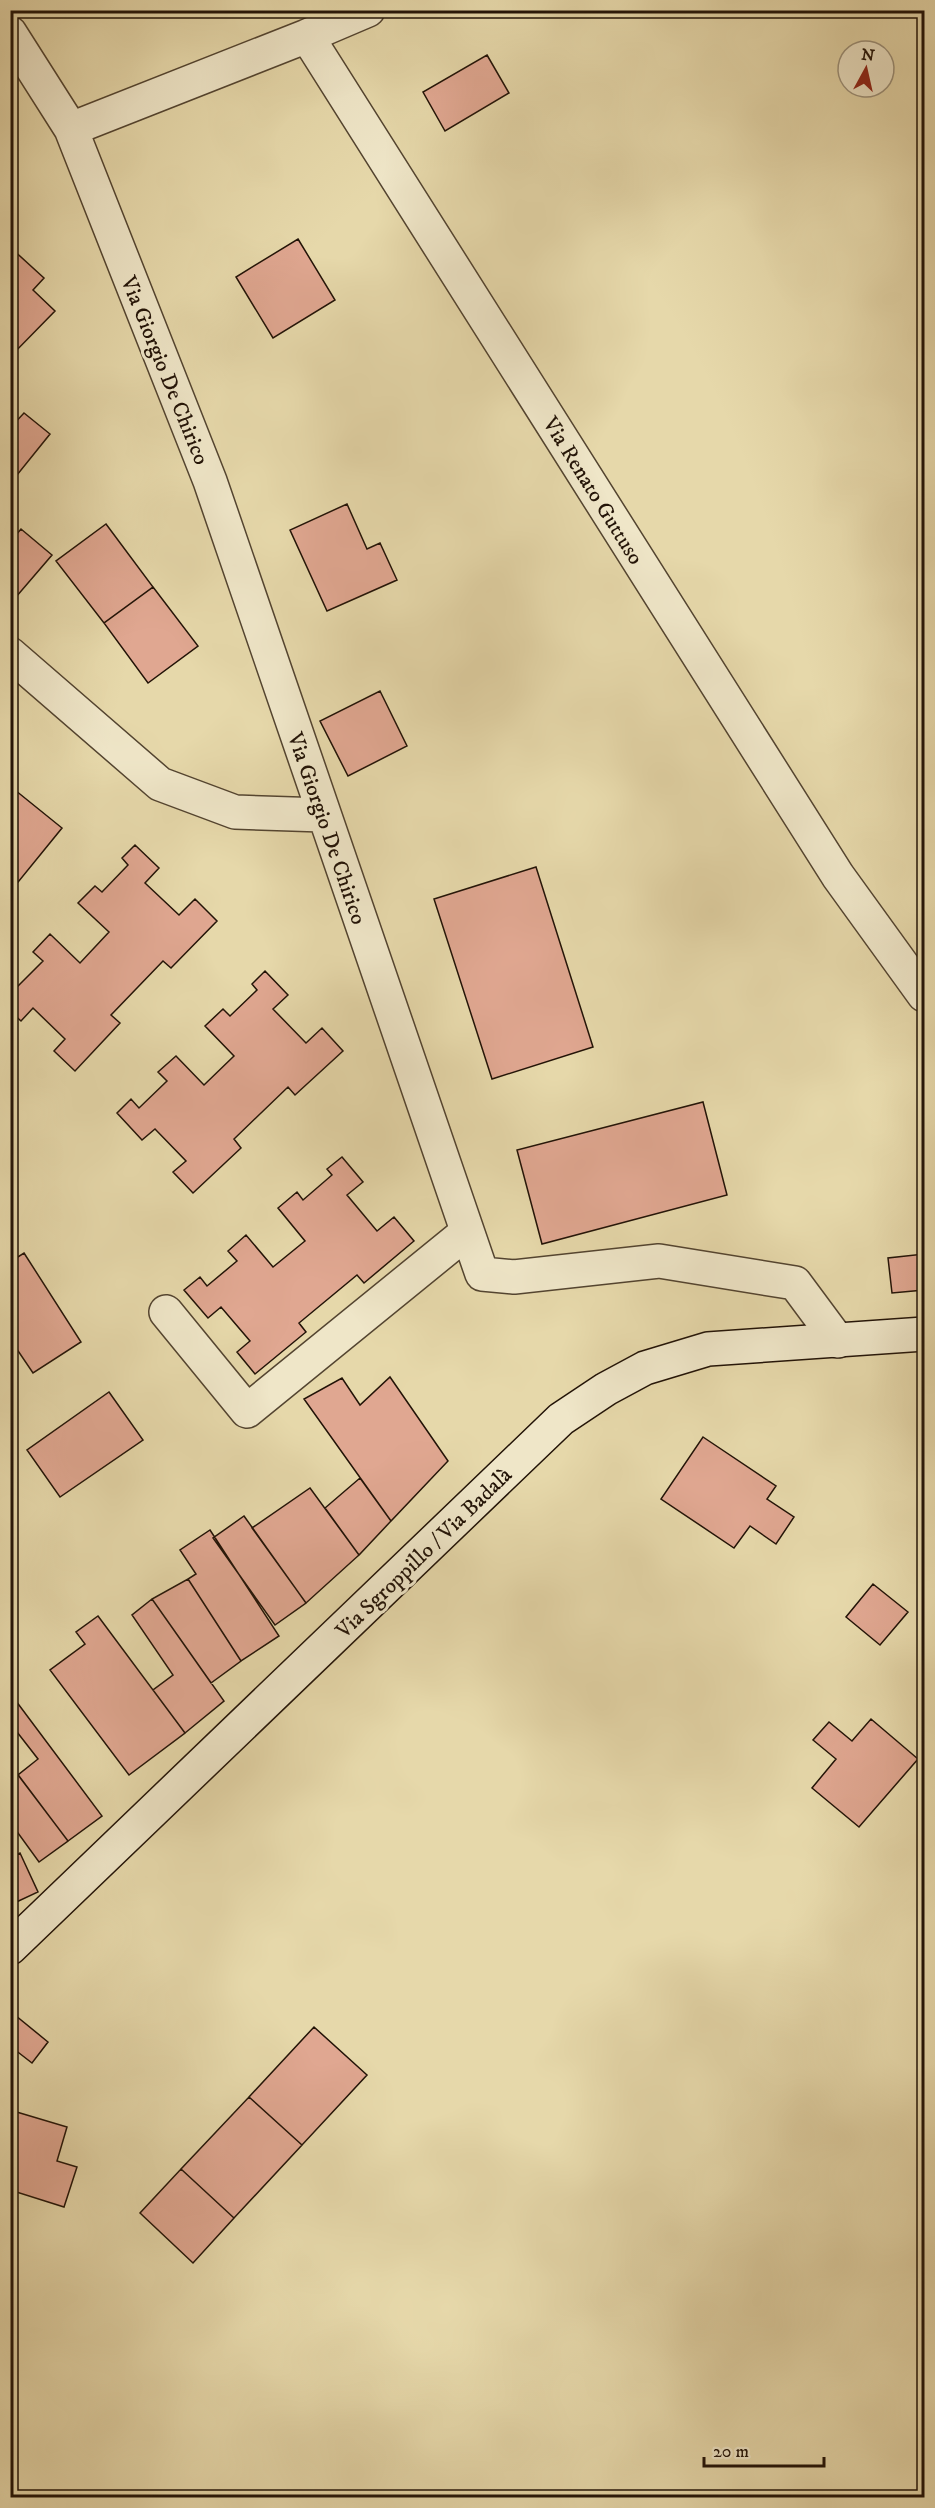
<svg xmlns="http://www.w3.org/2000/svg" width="935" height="2508" font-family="'IM FELL DW Pica',serif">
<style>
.building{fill:#e0a791;stroke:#221307;stroke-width:1.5}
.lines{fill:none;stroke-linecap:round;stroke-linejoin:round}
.street-casing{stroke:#534430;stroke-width:36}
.secondary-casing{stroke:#221307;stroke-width:36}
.street{stroke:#efe6c8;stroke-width:33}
.secondary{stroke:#efe6c8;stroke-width:33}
.labels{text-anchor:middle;stroke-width:6;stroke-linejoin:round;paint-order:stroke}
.street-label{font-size:22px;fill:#221307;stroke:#efe6c8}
</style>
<rect width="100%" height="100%" fill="#e6d8aa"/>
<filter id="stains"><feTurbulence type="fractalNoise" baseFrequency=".00333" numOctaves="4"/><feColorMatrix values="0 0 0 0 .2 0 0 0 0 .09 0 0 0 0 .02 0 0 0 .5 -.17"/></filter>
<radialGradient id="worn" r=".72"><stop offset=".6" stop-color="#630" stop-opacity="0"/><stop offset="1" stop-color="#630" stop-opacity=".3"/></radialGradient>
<path class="building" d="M487 55 509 93 445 131 423 92Z
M298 239 335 300 273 338 236 277Z
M10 247 44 278 33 290 55 311 10 357Z
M24 413 50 434 17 475 10 470V428Z
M347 504 367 549 380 543 397 580 327 611 290 530Z
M106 524 153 587 104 623 56 561Z
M21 529 52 555 10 604V542Z
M153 587 198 646 148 683 104 623Z
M380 691 407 746 348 776 320 721Z
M10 786 62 828 10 892Z
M135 845 159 868 145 883 179 915 195 899 217 921 171 968 163 961 111 1015 120 1023 75 1071 54 1051 65 1039 33 1008 21 1021 10 1011V983L16 988 43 961 33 952 50 934 80 963 109 932 78 903 95 886 102 892 128 865 122 858Z
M536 867 593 1047 492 1079 434 899Z
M265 971 288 995 273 1009 306 1043 322 1028 343 1051 295 1095 288 1087 234 1139 241 1148 193 1193 173 1172 186 1161 155 1129 142 1140 117 1113 131 1099 139 1108 167 1081 158 1072 176 1056 204 1085 234 1056 205 1026 223 1009 230 1016 257 990 252 984Z
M703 1102 727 1195 542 1244 517 1150Z
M342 1157 363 1182 347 1195 377 1231 394 1217 414 1241 364 1283 357 1275 299 1323 306 1332 255 1374 237 1352 250 1341 221 1307 208 1318 184 1290 200 1277 207 1286 237 1261 228 1251 246 1235 273 1267 305 1241 278 1208 297 1192 303 1200 332 1175 327 1169Z
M24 1253 81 1342 33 1373 10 1339V1262Z
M924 1254V1290L892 1293 888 1258Z
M390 1377 448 1461 391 1521 304 1399 342 1378 360 1405Z
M109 1392 143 1440 60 1497 27 1450Z
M703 1437 776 1486 767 1499 794 1517 776 1544 750 1526 734 1548 661 1499Z
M360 1478 391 1521 359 1555 325 1508Z
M310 1488 359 1555 306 1603 252 1528Z
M244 1516 306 1603 275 1625 213 1538Z
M210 1530 279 1636 241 1661 188 1579 196 1574 180 1550Z
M188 1579 241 1661 211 1683 152 1599Z
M873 1584 908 1612 880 1645 846 1617Z
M152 1599 224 1701 185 1733 153 1690 173 1675 132 1615Z
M98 1616 185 1733 129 1775 50 1670 85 1644 76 1632Z
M16 1701 102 1816 68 1841 18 1775 38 1759 10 1723V1705Z
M871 1719 918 1759 859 1827 812 1788 836 1759 813 1740 829 1722 852 1741Z
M10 1764 68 1841 39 1862 10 1822Z
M20 1853 38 1892 10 1905V1858Z
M10 2011 48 2042 32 2063 10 2046Z
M314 2027 367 2075 302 2145 249 2097Z
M249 2097 302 2145 234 2218 181 2169Z
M10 2110 67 2127 57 2161 77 2167 64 2207 10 2190Z
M181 2169 234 2218 193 2263 140 2213Z"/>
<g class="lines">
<g class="street-casing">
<path id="street" d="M368 10 307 36 838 876 924 995
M10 33 71 129 210 481 482 1274 514 1277 659 1261 795 1283 838 1341
M71 129 307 36
M10 654 160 784 235 812 323 815
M166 1312 247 1411 467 1232"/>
</g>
<g class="secondary-casing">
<path id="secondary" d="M10 1948 561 1419 606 1389 645 1368 708 1349 924 1334"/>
</g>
<use href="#street" class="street"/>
<use href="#secondary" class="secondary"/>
</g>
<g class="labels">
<g class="street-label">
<text transform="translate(166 370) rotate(68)" y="8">Via Giorgio De Chirico</text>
<text transform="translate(594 490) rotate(58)" y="8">Via Renato Guttuso</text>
<text transform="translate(328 828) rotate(71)" y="8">Via Giorgio De Chirico</text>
<text transform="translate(423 1552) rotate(-44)" y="8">Via Sgroppillo / Via Badalà</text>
</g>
</g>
<rect width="935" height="2508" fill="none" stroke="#e6d8aa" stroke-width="36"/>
<rect x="12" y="12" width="911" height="2484" fill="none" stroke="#221307" stroke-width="3"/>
<rect x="18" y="18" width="899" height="2472" fill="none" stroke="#221307" stroke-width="1.5"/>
<g transform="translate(866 69) rotate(8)"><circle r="28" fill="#efe6c8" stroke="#9d927b" stroke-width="1.5"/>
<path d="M0-4.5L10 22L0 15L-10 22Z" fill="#8f2418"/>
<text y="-9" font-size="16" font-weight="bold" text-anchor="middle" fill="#221307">N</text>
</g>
<path d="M704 2457v9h120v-9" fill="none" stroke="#221307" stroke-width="3"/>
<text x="713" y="2457" font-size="18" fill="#221307" stroke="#efe6c8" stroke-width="4.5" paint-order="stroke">20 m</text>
<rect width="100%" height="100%" filter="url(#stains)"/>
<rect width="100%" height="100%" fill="url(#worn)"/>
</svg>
